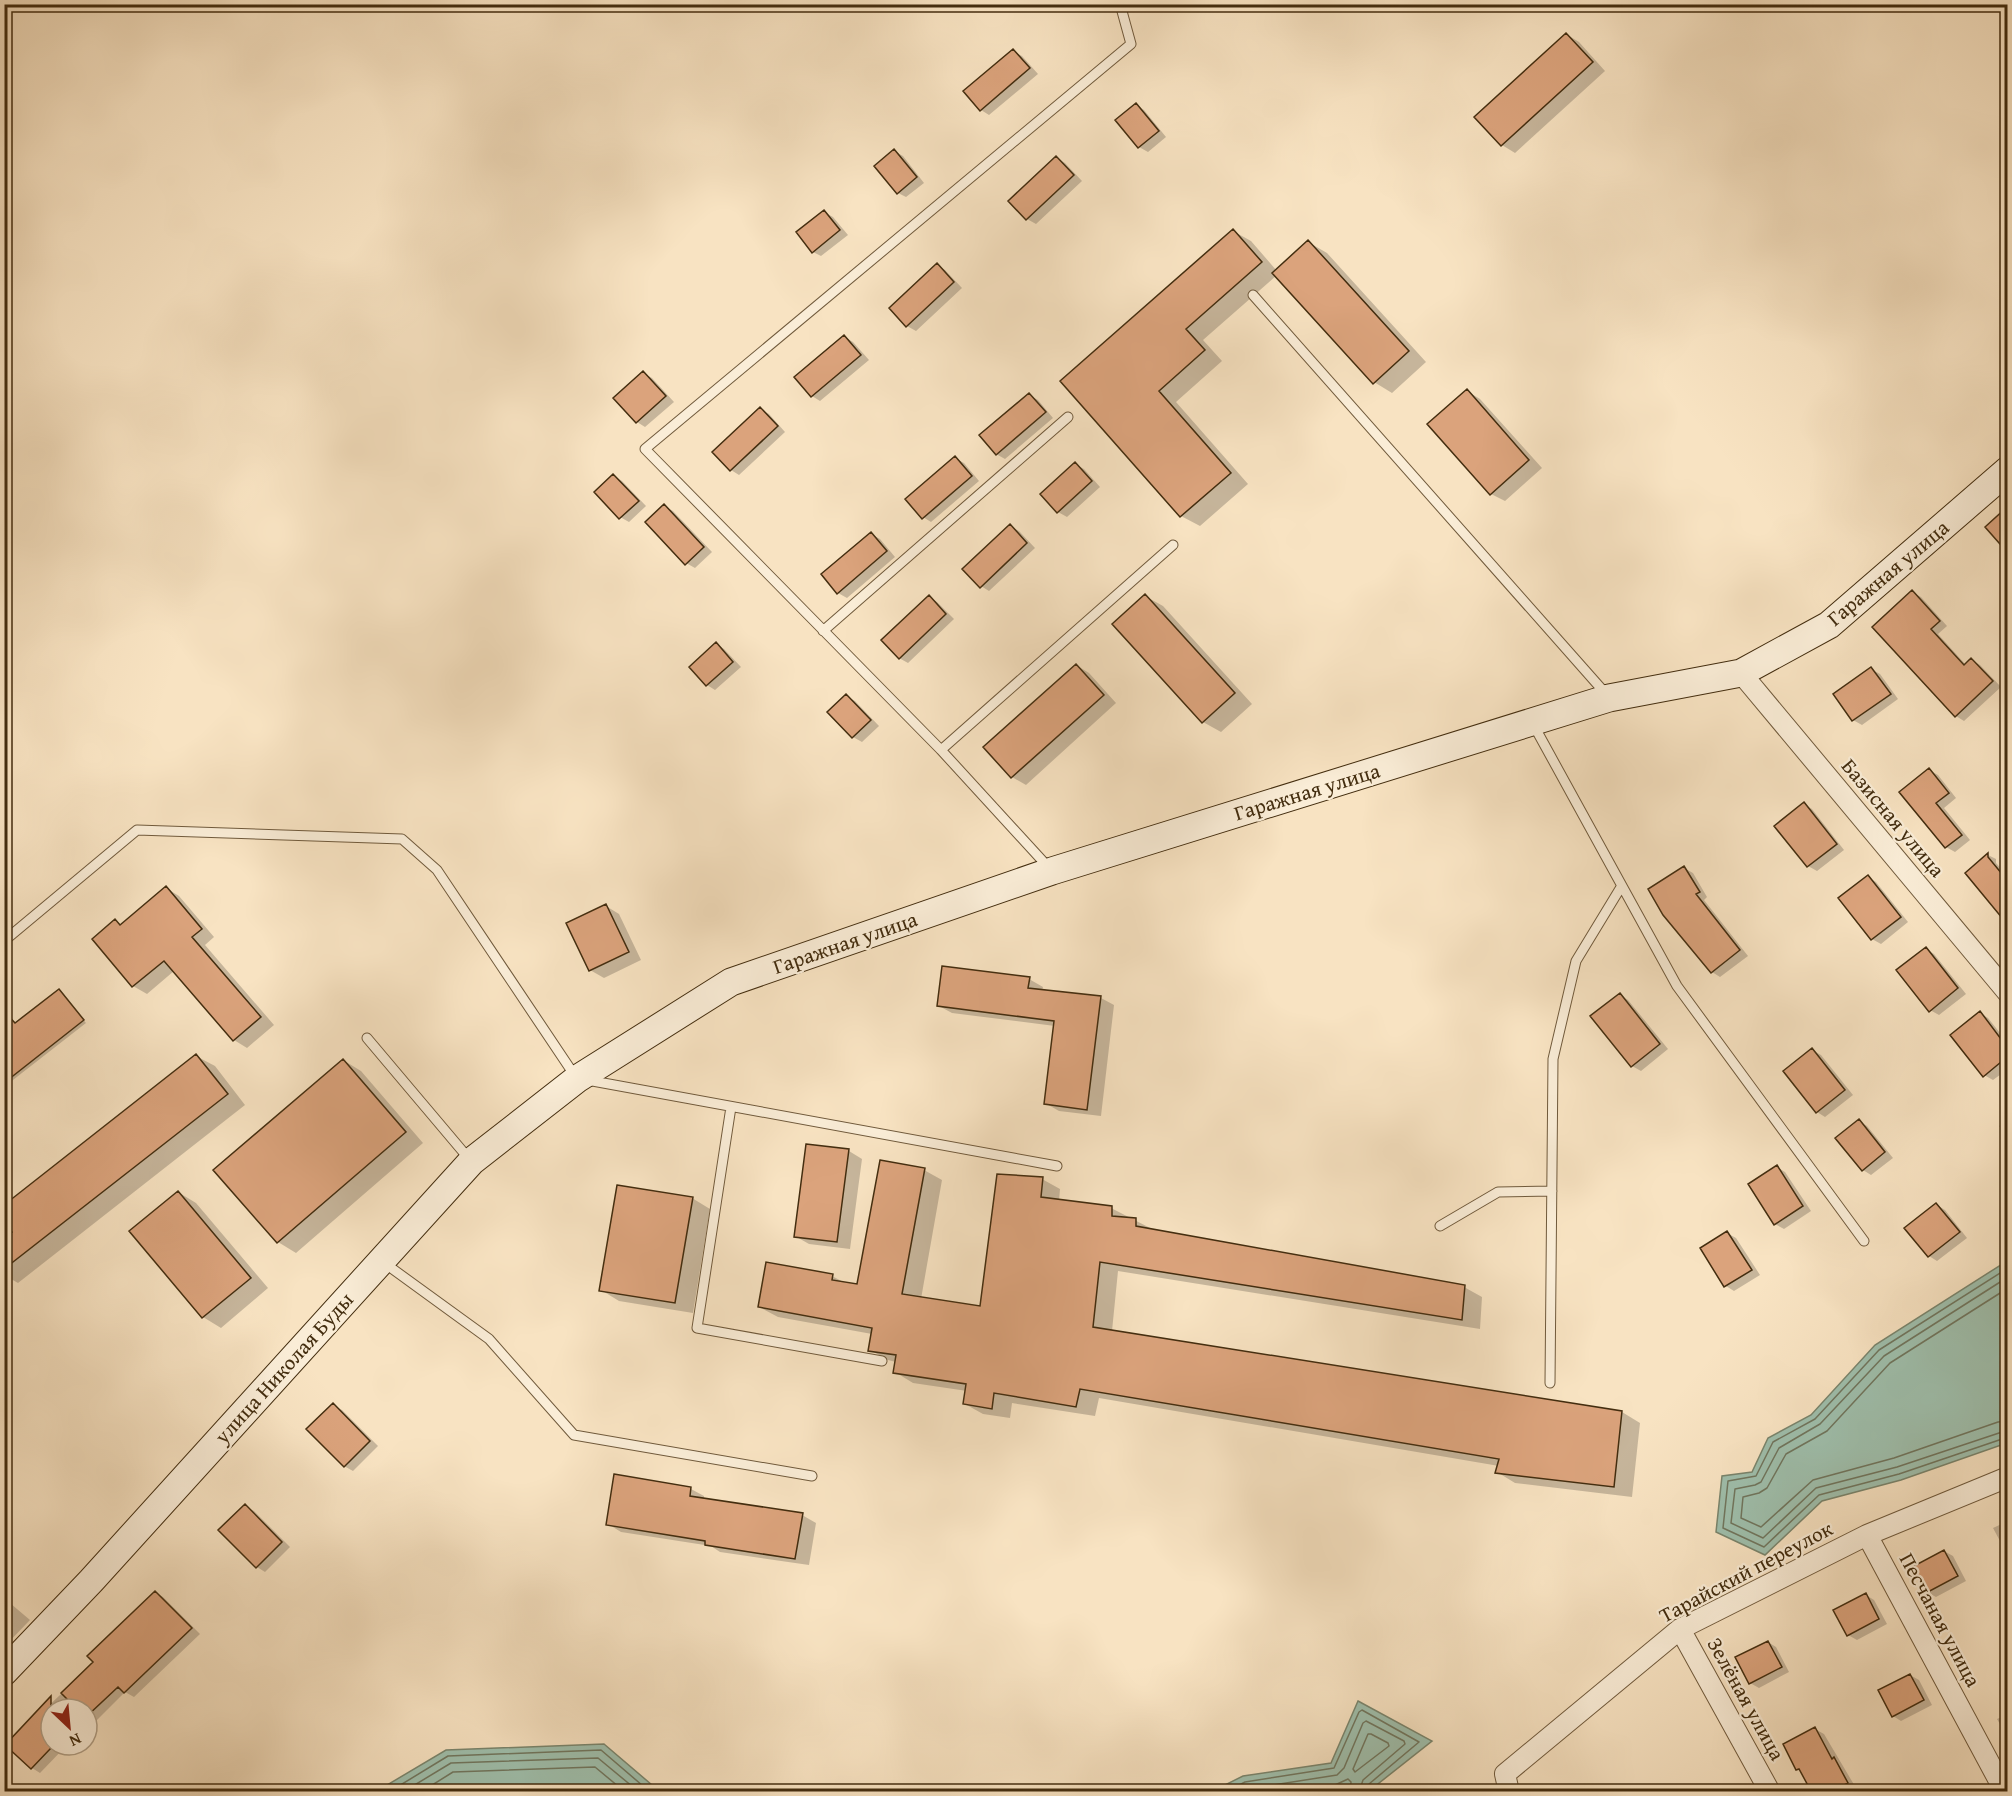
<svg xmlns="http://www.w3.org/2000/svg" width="2012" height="1796" font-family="'Gentium Book Plus',serif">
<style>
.water{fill:#9fbfac;stroke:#7a856d;stroke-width:1.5}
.shadow{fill:#0003}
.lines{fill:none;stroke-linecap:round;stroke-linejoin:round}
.shore{stroke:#71765e;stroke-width:1.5}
.building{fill:#dba37c;stroke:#432d0f;stroke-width:1.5}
.lane-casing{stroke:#705a3c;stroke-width:11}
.street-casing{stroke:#705a3c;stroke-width:22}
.secondary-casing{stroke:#432d0f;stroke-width:29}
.lane{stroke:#faedd7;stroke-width:9}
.street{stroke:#faedd7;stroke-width:20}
.secondary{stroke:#faedd7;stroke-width:27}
.labels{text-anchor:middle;stroke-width:4.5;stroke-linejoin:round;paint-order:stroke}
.street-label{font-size:21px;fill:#432d0f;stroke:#faedd7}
</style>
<rect width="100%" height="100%" fill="#f8e3c2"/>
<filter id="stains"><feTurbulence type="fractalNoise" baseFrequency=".00333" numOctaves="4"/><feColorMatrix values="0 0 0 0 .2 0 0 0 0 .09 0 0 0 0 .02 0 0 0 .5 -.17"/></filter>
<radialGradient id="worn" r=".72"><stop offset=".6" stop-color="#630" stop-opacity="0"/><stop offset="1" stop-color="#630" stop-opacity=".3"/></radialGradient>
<path class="water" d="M2007 1261V1443L1901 1480 1822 1501 1765 1555 1716 1532 1722 1476 1752 1472 1768 1438 1811 1415 1875 1345Z
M1358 1701 1432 1741 1369 1791H1213L1243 1776 1331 1763Z
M604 1744 659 1791H377L446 1750Z"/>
<path class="shadow" d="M1566 34 1579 42 1605 71 1515 153 1502 145Z
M1013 51 1022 56 1038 74 989 115 981 110Z
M1136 105 1144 110 1166 137 1148 152 1139 147Z
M894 151 903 156 924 183 906 197 898 193Z
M1057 158 1065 163 1082 181 1036 224 1027 219Z
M824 212 833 217 848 235 821 256 813 252Z
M1233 231 1251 241 1277 271 1308 242 1327 253 1426 362 1392 393 1374 382 1277 275 1203 340 1222 361 1176 402 1248 484 1200 526 1181 516 1063 381Z
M937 265 945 270 962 288 916 331 907 326Z
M845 337 853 342 869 360 820 401 812 396Z
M643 373 652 378 674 402 645 427 637 422Z
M1467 391 1480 399 1542 468 1505 501 1491 494Z
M1029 395 1038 400 1053 418 1005 459 996 454Z
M760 409 769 414 785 432 739 475 731 470Z
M955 458 964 463 979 481 931 522 923 517Z
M1075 464 1084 469 1100 487 1067 517 1058 512Z
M614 476 622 481 646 506 629 522 620 517Z
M664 506 673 511 712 552 695 568 686 563Z
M2008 509V550L1987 527Z
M1010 526 1019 531 1035 548 989 591 981 586Z
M871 534 880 539 895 557 847 598 838 593Z
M1912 592 1921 597 1947 626 1938 634 1966 665 1972 660 1980 665 2001 687 1964 721 1956 716Z
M1145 596 1163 606 1252 704 1221 732 1203 722Z
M929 597 937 602 954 619 908 663 899 658Z
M716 644 724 649 741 667 715 690 707 685Z
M1076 665 1089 673 1116 703 1026 785 1012 777 985 747Z
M1871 669 1880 674 1898 699 1862 725 1853 720Z
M846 696 855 701 879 726 862 742 853 737 829 712Z
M1929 770 1938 775 1956 798 1944 808 1970 840 1955 852 1946 847 1902 793Z
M1804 804 1812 809 1844 850 1817 871 1808 866 1776 826Z
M1988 855 1996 859V863L2008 876V922L1967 873Z
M1684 868 1693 873 1707 897 1704 900 1748 956 1720 977 1712 972Z
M1868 877 1876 882 1908 922 1881 944 1872 939Z
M166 888 179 896 214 937 205 945 274 1025 247 1048 234 1040 174 971 147 994 133 986 94 939 115 921 122 925Z
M606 906 619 914 641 960 604 978 590 970Z
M1926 949 1934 954 1966 994 1939 1015 1930 1010Z
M1029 979 1043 987 1042 991 1101 998 1114 1005 1101 1116 1059 1111 1045 1103 1055 1026 952 1013 939 1006Z
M59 990 86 1023 4 1087V1020L8 1017 16 1024Z
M1620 995 1628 1000 1668 1049 1641 1071 1632 1066Z
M1980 1013 1988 1018 2008 1043V1069L1993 1080 1984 1075Z
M1812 1050 1821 1055 1853 1095 1825 1117 1817 1112Z
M196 1056 215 1066 245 1105 18 1283 4 1275V1240Z
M343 1060 361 1071 423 1143 296 1253 278 1242Z
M2008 1120V1138L1999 1126Z
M1859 1121 1867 1126 1893 1158 1871 1175 1863 1170Z
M849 1151 862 1159 850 1249 809 1244 795 1236Z
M1777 1167 1785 1172 1811 1211 1784 1229 1775 1224Z
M924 1170 942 1180 921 1299 981 1308 1042 1179 1060 1189 1059 1201 1111 1208 1154 1230 1464 1287 1482 1297 1480 1329 1118 1271 1112 1331 1622 1412 1640 1423 1632 1497 1515 1483 1497 1472 1499 1466 1099 1398 1095 1416 1012 1403 1010 1418 983 1414 965 1404 967 1391 913 1383 895 1372 896 1362 888 1360 870 1350 872 1334 778 1317 759 1307 832 1276 847 1284 858 1286Z
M178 1192 196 1203 268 1288 221 1328 203 1317Z
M692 1198 710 1209 693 1313 619 1301 601 1290Z
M1937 1205 1945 1210 1967 1238 1937 1261 1929 1256Z
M1727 1233 1736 1238 1760 1275 1734 1291 1726 1286Z
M333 1405 342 1410 378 1446 353 1471 344 1466Z
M691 1489 704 1496V1500L802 1515 816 1523 809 1565 720 1552 711 1546 621 1532 608 1524Z
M245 1506 254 1511 290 1547 265 1572 257 1567Z
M2008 1521V1546L2000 1541 1993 1528Z
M1944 1551 1953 1556 1966 1581 1936 1597 1927 1592Z
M155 1592 163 1597 200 1634 134 1697 125 1692 95 1722 91 1719 87 1723V1709H51V1745H67L40 1773 32 1768 7 1745 95 1662Z
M1866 1595 1874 1600 1887 1624 1857 1640 1848 1635Z
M4 1598 30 1620 4 1647Z
M1768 1642 1776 1647 1789 1672 1759 1688 1750 1683Z
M1910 1675 1919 1680 1932 1705 1901 1721 1893 1716Z
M2008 1714V1738L1997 1719Z
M1815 1729 1824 1734 1856 1788 1850 1792H1813L1803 1772 1798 1769Z"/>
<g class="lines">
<path class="shore" d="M2008 1268 1879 1350 1815 1419 1773 1442 1756 1476 1728 1481 1723 1528 1764 1547 1819 1495 1899 1474 2008 1437
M2008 1277 1884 1356 1820 1424 1779 1448 1761 1482 1755 1485 1735 1489 1731 1523 1763 1538 1816 1488 1897 1467 2008 1430
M2008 1288 1890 1363 1827 1431 1786 1454 1767 1488 1759 1493 1743 1497 1741 1518 1761 1527 1813 1480 1894 1458 1998 1422 2008 1421
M1368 1734H1371L1388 1743 1389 1746 1355 1772 1353 1769Z
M389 1792 448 1756 601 1750 650 1792
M403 1792 451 1763 598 1758 639 1792
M421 1792 453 1772 595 1767 625 1792
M1226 1792 1245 1782 1334 1768 1359 1712 1362 1710 1419 1742 1369 1784 1366 1792
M1243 1792 1248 1789 1337 1775 1344 1768 1363 1723 1366 1721 1404 1741 1405 1744 1363 1780 1359 1792
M1292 1792 1335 1785 1348 1779 1351 1782 1350 1792"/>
</g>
<path class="building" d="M1566 33 1593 62 1501 146 1474 117Z
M1013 49 1030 68 980 111 963 91Z
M1136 103 1159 131 1138 148 1115 120Z
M894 149 917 177 897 194 874 166Z
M1056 156 1074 175 1026 220 1008 201Z
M824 210 840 230 812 253 796 232Z
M1233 229 1262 262 1186 329 1205 350 1159 391 1231 473 1180 517 1060 381Z
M1308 240 1409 351 1373 384 1272 273Z
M937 263 954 282 906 327 889 308Z
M844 335 861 355 811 397 794 377Z
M643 371 666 396 636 423 613 398Z
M1467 389 1529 460 1490 495 1427 424Z
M1029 393 1046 412 996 455 979 435Z
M760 407 778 426 730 471 712 452Z
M955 456 972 476 922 519 905 499Z
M1075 462 1092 481 1057 513 1040 494Z
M613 474 639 501 619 519 594 492Z
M664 504 704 547 685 565 645 522Z
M2007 507V552L1985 527Z
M1010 524 1027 543 980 588 962 569Z
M871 532 887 551 837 594 821 574Z
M1912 590 1940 621 1931 629 1964 665 1971 658 1993 681 1955 717 1872 627Z
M1145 594 1235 693 1202 723 1112 624Z
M929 595 946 614 899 659 881 640Z
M716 642 733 662 706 686 689 667Z
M1076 664 1104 695 1011 778 983 747Z
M1871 667 1891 694 1852 721 1833 694Z
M846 694 871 720 852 738 827 712Z
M1929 768 1949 793 1936 803 1962 835 1945 848 1899 792Z
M1804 802 1837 844 1807 867 1774 826Z
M1988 853V857L2007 880V924L1965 873Z
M1684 866 1700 892 1696 894 1740 950 1711 973 1663 915 1648 889Z
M1868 875 1901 917 1871 940 1838 898Z
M166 886 202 929 192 937 261 1017 233 1041 164 961 132 987 92 939 115 919 120 925Z
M606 904 629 952 589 971 566 923Z
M1926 947 1958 988 1929 1012 1896 970Z
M942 966 1030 977 1028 988 1101 996 1087 1110 1044 1104 1054 1021 937 1006Z
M59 989 84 1020 4 1083V1011L15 1023Z
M1620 993 1660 1044 1631 1067 1590 1016Z
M1980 1011 2007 1047V1057L1983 1077 1950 1035Z
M1812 1048 1845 1090 1816 1113 1783 1071Z
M196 1054 228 1094 4 1269V1238L12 1232 4 1222V1205Z
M343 1059 406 1132 277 1243 213 1170Z
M1859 1119 1885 1152 1862 1171 1835 1138Z
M806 1144 849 1149 837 1242 794 1237Z
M880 1160 925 1168 902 1294 980 1306 997 1174 1043 1177 1041 1197 1112 1206V1216L1136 1218V1226L1465 1285 1462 1320 1100 1262 1093 1327 1622 1411 1614 1487 1495 1473 1499 1459 1080 1389 1076 1407 994 1393 992 1409 963 1404 966 1384 893 1373 896 1355 868 1351 872 1328 758 1307 766 1262 833 1274 832 1280 857 1284Z
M1777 1165 1803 1206 1774 1225 1748 1184Z
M617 1185 693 1197 675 1303 599 1291Z
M178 1191 251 1278 202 1318 129 1231Z
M1936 1203 1960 1232 1928 1257 1904 1228Z
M1727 1231 1752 1270 1724 1287 1700 1248Z
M333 1403 370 1441 344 1467 306 1429Z
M614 1474 691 1487 690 1496 803 1513 795 1559 705 1545V1541L606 1525Z
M245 1504 282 1542 256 1568 218 1530Z
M1944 1550 1958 1576 1926 1593 1912 1567Z
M155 1591 192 1628 124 1693 118 1687 87 1716V1709H77L61 1693 93 1662 87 1656Z
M1866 1593 1879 1619 1847 1636 1833 1610Z
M1768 1641 1782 1667 1749 1684 1735 1657Z
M1910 1674 1924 1700 1892 1717 1878 1690Z
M51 1696V1748L31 1769 5 1745Z
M1815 1727 1832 1759 1834 1757 1848 1783 1833 1791H1811L1799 1769 1796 1770 1783 1744Z"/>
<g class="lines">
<g class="lane-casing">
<path id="lane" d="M1253 295 1606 694
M823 631 1068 417
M1533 724 1677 986 1864 1241
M941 750 1173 545
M1050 869 941 750 645 449 1131 44 1120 4
M4 941 137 830 402 839 437 870 575 1076
M367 1038 470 1160
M587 1080 1057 1166
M731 1107 697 1328 882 1361
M1440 1226 1498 1192 1552 1191
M383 1262 489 1339 574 1435 812 1476
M1550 1383 1553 1059 1576 961 1621 887"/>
</g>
<g class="street-casing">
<path id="street" d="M1741 673 2008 993
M1867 1535 2005 1792
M1680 1629 1770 1792
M1509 1792 1505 1774 1680 1629 1867 1535 2008 1477"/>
</g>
<g class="secondary-casing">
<path id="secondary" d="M4 1672 91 1581 472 1161 577 1079 731 982 1052 871 1609 698 1741 673 1829 625 2008 470"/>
</g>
<use href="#lane" class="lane"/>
<use href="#street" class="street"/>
<use href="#secondary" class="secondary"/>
</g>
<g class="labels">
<g class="street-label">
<text transform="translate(1888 573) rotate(-40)" y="7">Гаражная улица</text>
<text transform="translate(1307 792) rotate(-17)" y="7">Гаражная улица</text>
<text transform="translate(1893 818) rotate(50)" y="7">Базисная улица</text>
<text transform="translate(845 943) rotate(-19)" y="7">Гаражная улица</text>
<text transform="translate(284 1368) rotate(-48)" y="7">улица Николая Буды</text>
<text transform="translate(1746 1572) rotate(-28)" y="7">Тарайский переулок</text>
<text transform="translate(1940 1620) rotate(62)" y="7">Песчаная улица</text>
<text transform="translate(1746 1699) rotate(61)" y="7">Зелёная улица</text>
</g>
</g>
<rect width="2012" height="1796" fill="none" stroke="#f8e3c2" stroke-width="24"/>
<rect x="6" y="6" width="2000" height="1784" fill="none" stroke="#432d0f" stroke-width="3"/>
<rect x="12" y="12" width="1988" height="1772" fill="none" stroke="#432d0f" stroke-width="1.5"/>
<g transform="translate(69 1727) rotate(154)"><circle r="28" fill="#faedd7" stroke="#b1a087" stroke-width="1.5"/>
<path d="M0-4.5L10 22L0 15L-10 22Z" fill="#8f2418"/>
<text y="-9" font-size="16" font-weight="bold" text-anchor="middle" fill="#432d0f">N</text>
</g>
<rect width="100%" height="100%" filter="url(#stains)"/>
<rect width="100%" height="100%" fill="url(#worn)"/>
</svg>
